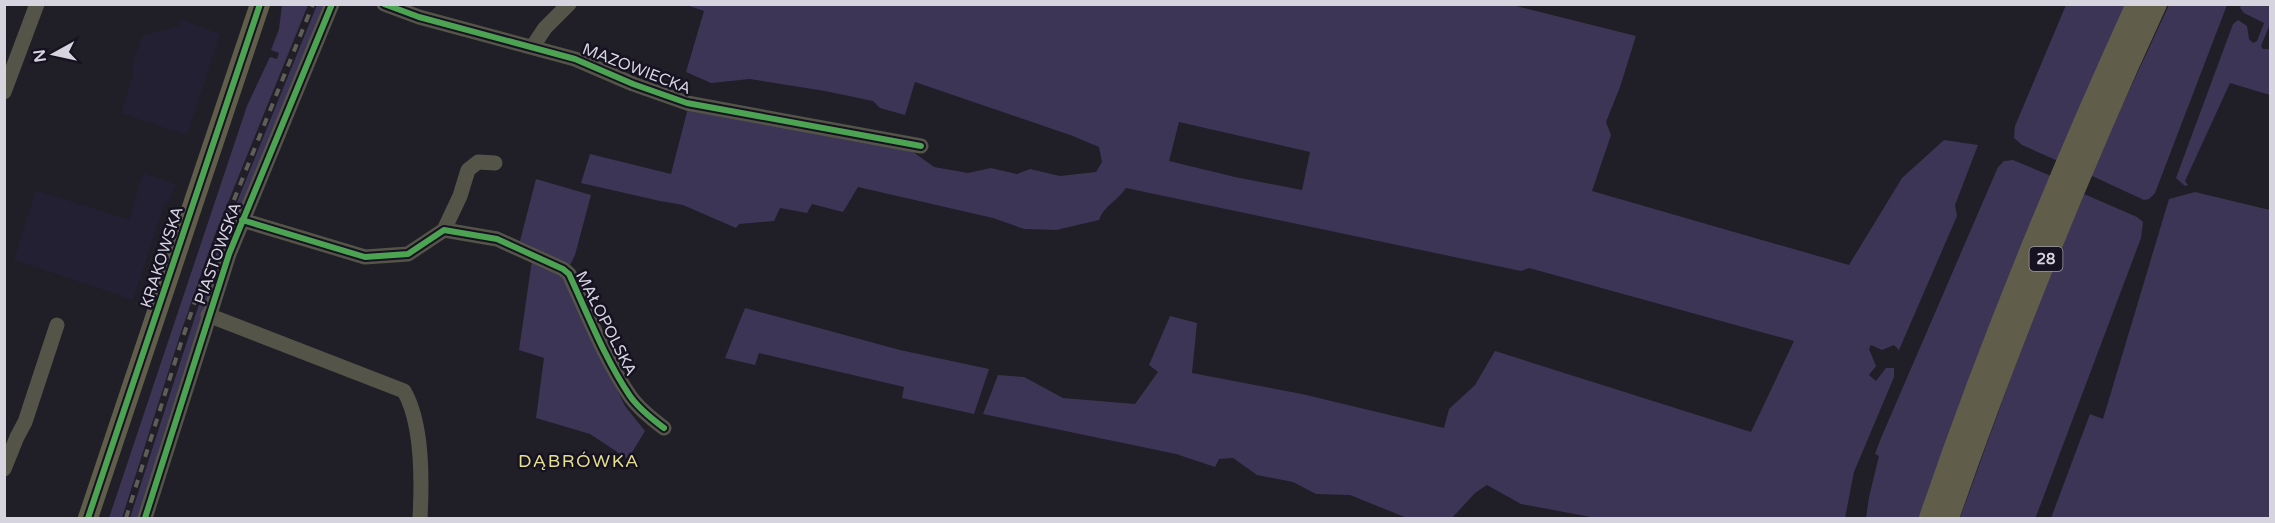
<svg xmlns="http://www.w3.org/2000/svg" width="2275" height="523" font-family="'Varela Round',sans-serif">
<style>
.built{fill:#242033}
.green{fill:#3d3556;fill-rule:evenodd}
.lines{fill:none;stroke-linecap:round;stroke-linejoin:round}
.minor{stroke:#555448;stroke-width:15}
.major{stroke:#605e4a;stroke-width:20}
.rail{stroke:#5f5e57;stroke-width:4;stroke-dasharray:8 8;stroke-linecap:butt}
.cycleway-casing{stroke:#161221;stroke-width:10}
.cycleway{stroke:#4ca352;stroke-width:6}
.labels{text-anchor:middle;stroke-width:5;stroke-linejoin:round;paint-order:stroke}
.shield{fill:#161221;stroke:#9c9aa6;stroke-width:1.5}
.shield-label{font-size:15px;font-weight:bold;fill:#d6d4df}
.street-label{font-size:16px;fill:#d6d4df;stroke:#161221}
.neighbourhood-label{font-size:18px;letter-spacing:1.5px;fill:#e5df90;stroke:#161221}
</style>
<rect width="100%" height="100%" fill="#201e26"/>
<path class="built" d="M181 19 220 34 187 135 121 113 133 75 132 66 143 35 179 26Z
M143 173 176 184 169 201 165 202 133 300 14 260 36 190 129 220Z"/>
<path class="green" d="M684 4 1512 5 1636 36 1620 87 1606 122 1611 135 1592 191 1849 265 1902 178 1944 140 1978 145 1955 205 1957 216 1899 350 1894 345 1882 350 1871 345 1869 349 1876 366 1869 375 1876 381 1886 368H1894V377L1854 472 1845 518H1596L1521 504 1487 485 1475 493 1452 518H1407L1350 495 1316 494 1293 482 1257 475 1233 458 1219 459 1215 467 1176 454 983 414 998 375 1024 377 1063 398 1135 404 1158 372 1149 365 1170 316 1197 323 1192 373 1302 394 1444 428 1449 409 1475 385 1495 351 1751 432 1794 341 1529 268 1521 271 1126 188C1117 201 1103 207 1099 220L1056 230 1024 229 993 218 858 187 843 212 812 204 807 213 780 208 774 221 739 224 736 228 683 205 660 201 581 183 590 154 671 174 688 108 912 151 934 167 968 173 991 168 1017 174 1030 169 1060 176 1096 172 1102 162 1099 147 1073 136 915 82 905 115 880 108 873 101 825 91 750 79 711 83 686 72 704 11ZM1179 122 1310 152 1302 190 1235 177 1169 161Z
M282 5H308L214 237 181 332 122 518H109L247 106 270 57 277 59 279 53 271 50 279 29Z
M317 5H325L212 286 166 427 139 518H130L213 261Z
M2066 5H2127L2058 161 2022 145 2014 138 2015 126Z
M2169 5H2227L2155 193 2149 199 2144 200 2090 175Z
M2241 5H2270V24L2261 46 2263 49H2270V95L2230 83 2185 181 2188 185 2185 186 2176 178 2233 24 2238 20 2247 26 2249 39 2253 43 2257 41 2264 23 2244 13 2240 8Z
M2013 160 2051 176 1920 518H1866L1869 497 1879 456 1875 454 1881 438 1998 167 2004 161Z
M536 179 591 195 575 255 570 265 520 241Z
M2195 192 2270 210V518H2051L2090 414 2103 419 2169 199Z
M2084 194 2137 217 2143 222 2141 238 2037 514 2035 518H1960L2036 308Z
M532 260 561 272 625 406 645 431 628 459 590 434 536 418 544 358 519 350Z
M745 308 900 350 989 369 974 414 902 398 904 387 759 353 755 365 725 358Z"/>
<g class="lines">
<path class="minor" d="M384 4 419 17 575 59 633 84 687 103 921 146
M533 46 545 28 569 4
M4 92 37 4
M242 220 365 257 408 254 444 230 497 239 563 269 569 274C588 315 605 359 630 396 639 409 652 419 664 428
M444 230 460 196 468 170 478 162 495 163
M208 315 404 391C423 424 422 481 420 518
M4 469 17 437 25 422 57 325
M145 518 229 254 332 4"/>
<path class="major" d="M88 518 260 4
M1929 518C1989 343 2059 173 2136 4
M1949 518C2010 344 2079 173 2157 4"/>
<path class="rail" d="M126 518 180 346 206 269 313 4"/>
<g class="cycleway-casing">
<path id="cycleway" d="M384 4 419 17 575 59 633 84 687 103 921 146
M242 220 365 257 408 254 444 230 497 239 563 269 569 274C588 315 605 359 630 396 639 409 652 419 664 428
M88 518 260 4
M145 518 229 254 332 4"/>
</g>
<use href="#cycleway" class="cycleway"/>
</g>
<g class="labels">
<rect class="shield" x="2029.5" y="247" width="33" height="24" rx="4.5"/>
<g class="shield-label">
<text x="2046" y="264">28</text>
</g>
<g class="street-label">
<text transform="translate(637 68) rotate(21)" y="6">MAZOWIECKA</text>
<text transform="translate(217 253) rotate(-70)" y="6">PIASTOWSKA</text>
<text transform="translate(161 257) rotate(-72)" y="6">KRAKOWSKA</text>
<text transform="translate(607 323) rotate(63)" y="6">MAŁOPOLSKA</text>
</g>
<g class="neighbourhood-label">
<text x="579" y="467">DĄBRÓWKA</text>
</g>
</g>
<rect width="2275" height="523" fill="none" stroke="#d6d4df" stroke-width="12"/>
<g transform="translate(54 54) rotate(262)" stroke="#161221" stroke-width="4.5" paint-order="stroke">
<path d="M0-4.5L10 22L0 15L-10 22Z" fill="#d6d4df"/>
<text y="-9" font-size="16" font-weight="bold" text-anchor="middle" fill="#d6d4df">N</text>
</g>
</svg>
